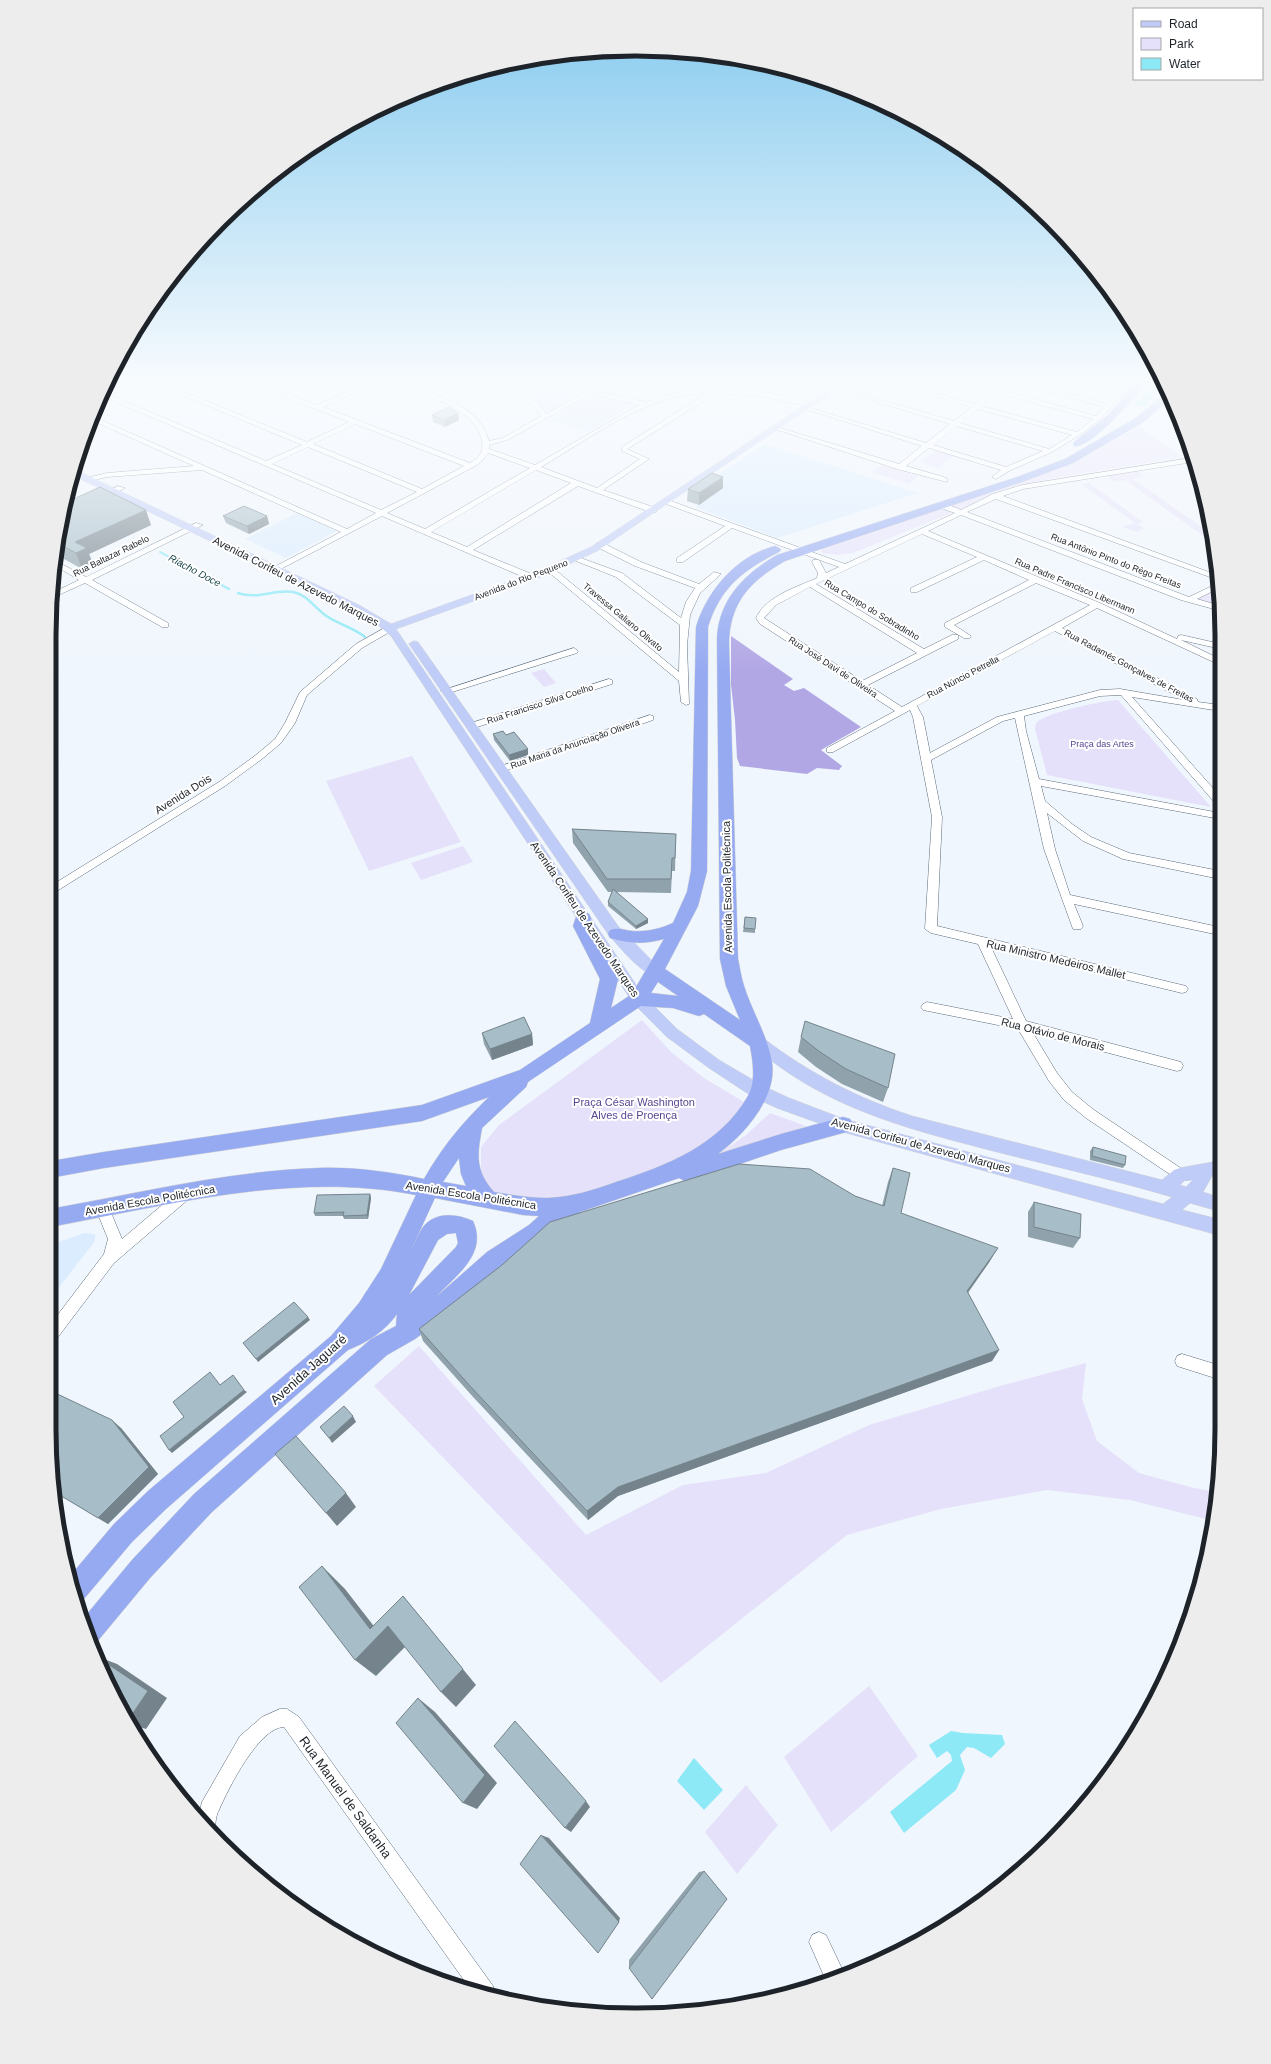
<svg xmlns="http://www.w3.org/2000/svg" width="1271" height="2064" font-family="Arial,sans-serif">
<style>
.built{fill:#daecfe}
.green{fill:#e5e1fa}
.forest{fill:#b2a7e5}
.water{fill:#8de9f6}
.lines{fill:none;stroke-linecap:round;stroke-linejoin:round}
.stream-far1{stroke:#8de9f6;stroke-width:2}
.stream{stroke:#8de9f6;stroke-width:2.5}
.river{fill:#8de9f6;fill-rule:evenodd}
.minor-casing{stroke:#5d6b79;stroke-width:1}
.major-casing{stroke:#d2d3d4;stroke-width:1}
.highway-casing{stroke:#d2d3d4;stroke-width:1}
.minor{fill:#fff;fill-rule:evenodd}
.major{fill:#bfccf7;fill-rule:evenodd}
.highway{fill:#95aaf1;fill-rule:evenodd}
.wall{fill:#90a3ac}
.shaded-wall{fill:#75848c}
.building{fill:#a7bdc8;stroke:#75848c}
.labels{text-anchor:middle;stroke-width:4;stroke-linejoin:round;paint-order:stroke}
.far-street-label{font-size:9px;fill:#1d2329;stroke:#fff}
.far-park-label{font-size:9px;fill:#594692;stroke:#fff}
.far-water-label{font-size:10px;font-style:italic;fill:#19444a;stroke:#fff}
.street-label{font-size:11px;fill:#1d2329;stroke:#fff}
.park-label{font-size:11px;fill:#594692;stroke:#fff}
.near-street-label{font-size:13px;fill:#1d2329;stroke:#fff}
.rim{fill:none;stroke:#1d2329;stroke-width:5}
</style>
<rect width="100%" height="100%" fill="#f0f6fd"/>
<path class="built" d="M592 395 634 404 588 432 549 420Z
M765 444 811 459 918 493 777 538 695 507 722 488 707 482Z
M297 513 337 531 286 558 245 539Z
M84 1233 95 1234V1241L50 1299V1245Z"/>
<path class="green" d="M504 382H527L577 393 547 414C535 395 526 389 504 382Z
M1139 426 1182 457 1054 478 1013 488 853 553 837 555 822 553 821 547 1049 472 1081 459Z
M936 450 955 455 938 468 920 462Z
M882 465 918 476 909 484 872 472Z
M1138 471 1144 476 1133 479 1210 533 1212 542 1125 480 1114 482 1107 476Z
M1089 483 1143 522 1137 524 1144 528 1137 532 1122 527 1135 523 1081 484Z
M1216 590H1220L1221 607 1195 600Z
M544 669 556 683 544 687 531 673Z
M1118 700 1211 807 1047 775 1035 729C1035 724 1037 721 1042 719 1056 711 1101 701 1118 700Z
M412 756 461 842 369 871 326 781Z
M463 846 473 862 421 880 411 863Z
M642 1020 671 1052 704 1078 744 1102 730 1126 667 1168 566 1198 524 1199 494 1192 481 1179V1147L499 1125Z
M770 1113 806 1126 707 1162 746 1135Z
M419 1346 586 1535 683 1485 766 1473 869 1425 1000 1386 1086 1363 1082 1399 1097 1441 1139 1473 1194 1488 1217 1492 1214 1521 1130 1500 1047 1490 941 1509 847 1535 661 1683 374 1386Z
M869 1686 918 1756 831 1832 784 1757Z
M746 1785 778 1825 737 1874 705 1832Z"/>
<path class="forest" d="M731 636 793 679 784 685 794 691 804 688 861 727 821 750 842 766 839 770 817 768 807 774 740 766 737 758 735 720 731 685Z"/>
<path class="water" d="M951 1731 963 1733 1002 1735 1005 1744 991 1758 974 1748 967 1747 960 1755 965 1770 956 1790 904 1833 890 1812 952 1761 951 1755 947 1751 937 1758 929 1745Z
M694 1758 723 1790 704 1810 677 1781Z"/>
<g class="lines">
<path class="stream-far1" d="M822 382 829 385
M160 552 212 580"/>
<path class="stream" d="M210 579 229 589
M238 593C257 600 274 589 293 592 306 594 314 607 325 615 337 624 353 627 365 637"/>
<path class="river" d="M1155 382H1160L1162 387 1145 406H1137L1135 404 1137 402Z"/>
<g class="minor-casing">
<path id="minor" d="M131 382H139L110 395 266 461 302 445 151 382H159L307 442 349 422 247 382H255L317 405 370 382H378L323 407 470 463C479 458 484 452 482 441 476 411 438 400 412 391 405 389 395 387 390 382 412 382 459 401 475 417 482 424 486 432 489 441L503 438 541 416 534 406 522 397 493 382C513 382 536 397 546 414L584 392 542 382H553L646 402 681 392 695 390 663 382H674L700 388 701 389C724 388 795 392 812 405L809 407 767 397 717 393 627 449 649 459 603 490 656 508V512H650L578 486 473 550 534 575V579H528L382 516 277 571 273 569 274 567 341 532 202 470 107 477 86 482V478L107 473 194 466 91 420 92 416 347 529 376 513 104 397 100 398 103 392ZM707 393 622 447V451L640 459 597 488 541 467C592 437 647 394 707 393ZM591 394 639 405 535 465 489 449V445L507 440ZM355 424 464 466 422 489 313 444ZM308 447 417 492 381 510 272 464ZM488 453 530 468 425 529 387 513 477 465 483 460ZM536 470 571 483 467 547 431 532Z
M886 382H896L975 404 992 391 962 382H972L1096 416 1104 407 1013 382H1023L1107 404 1128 382H1134L1100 419 1083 433 1052 452 1009 471 996 479 992 477 1001 470 929 448 906 466 947 478V482L897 469 772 428 777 427 899 464 922 446 802 408 807 407 926 443 950 424 831 388 836 387 954 421 972 407ZM997 393 1093 419 1077 432 981 406ZM978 409 1072 435 1049 449 960 423ZM956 426 1043 451 1006 467 933 445Z
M1055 382H1065L1079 387 1076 389Z
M1191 458 1193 462 1023 489 1003 496 1217 575 1218 580 996 499 967 512 1189 597 1218 583 1219 588 1197 599 1221 606V611L1181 600 961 515 928 531 1100 603 1177 639 1178 636 1181 635 1221 644V649L1181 640 1220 659V665L1097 608 1062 628 1197 699 1198 702 1220 705V711L1132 697 1220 796V805L1216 804 1121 695 1100 696 1024 716 1026 731 1039 779 1220 813V819L1041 786 1045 801 1072 824 1091 837 1129 853 1220 871V879L1123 859 1083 841 1047 813 1055 849 1070 895 1219 927V935L1074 904 1083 926 1081 929H1073L1044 849 1015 718 1003 721 931 760 942 817 937 926 1186 986 1188 989 1186 992 1182 993 991 947 1026 1021 1181 1062 1183 1066 1181 1070 1177 1071 1033 1033 1057 1073 1072 1092 1094 1110 1185 1171 1187 1175 1185 1179 1180 1181 1086 1118 1064 1100 1049 1081 1018 1029 923 1010 921 1007 923 1004 927 1002 1013 1019 978 944 931 933 925 929 932 817 913 717 910 710 833 752H827V748L895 711 760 624 756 618C766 596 797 587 817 578L818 573 812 562 813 560H819L826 573 839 567 732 528 683 562H677V558L725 526 661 502 668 500 845 564 955 513 938 507V503H944L961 510 993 494 1022 485ZM922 534 977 557 911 588V592H917L984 560 1029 580 945 623V627L964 638H970L971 636 954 625 1036 583 1090 605 902 707 868 685 958 639V635H952L924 649 816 584ZM810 587 917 653 862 681 764 618 776 605ZM1055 631 1184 700 1120 689 1100 690 997 717 930 753 923 717 917 706Z
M118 486 125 488 105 498 98 496Z
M196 523 203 525 92 580 168 623V627H162L85 583 54 597V592L79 580 54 565V560L86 577Z
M597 543H603L641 562 699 584 714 572 721 574 700 593 690 615 687 645 689 704 686 705 681 702 679 681 546 570 553 568 679 672 680 625 616 577 571 559 578 557 622 573 681 618 686 602 695 588 635 566 597 547Z
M390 625 394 628 393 630 362 648 307 695 295 723 281 743 262 759 225 786 52 894V885L219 782 256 755 275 739 285 723 300 692 356 644Z
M574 648 578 651 577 653 449 693 446 694 441 691Z
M609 679 612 680V684L474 728H468L466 726 468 724Z
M650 715 653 716V720L504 771H498L496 769 498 767Z
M186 1187 191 1189 193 1193 191 1197 114 1263 55 1341 49 1343 50 1325 104 1254 108 1239 95 1207 97 1203 102 1201 107 1203 122 1239 181 1189Z
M1182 1354 1218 1365V1379L1177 1366 1175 1361 1177 1356Z
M280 1709H287L299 1717 493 1986 495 1995 471 1990 284 1727C259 1727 228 1789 219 1810 215 1817 216 1826 213 1834L198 1817 202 1802 240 1736 262 1717Z
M819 1932 826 1935 845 1975 827 1983 809 1942 812 1935Z"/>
</g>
<g class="major-casing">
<path id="major" d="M839 382H848L597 551 546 575 396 629 643 995 677 1029 719 1060 765 1087 789 1098 844 1119 1163 1204 1172 1197C1108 1178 1043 1164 978 1147 909 1129 840 1110 780 1067 771 1060 756 1052 750 1042L753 1038 758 1036 763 1038C809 1073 857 1098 912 1116L1162 1180 1174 1170 1180 1168 1218 1161V1175L1212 1176 1203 1192 1218 1197V1211L1190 1203 1182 1210 1218 1219V1235L843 1132 777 1108 753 1097 709 1068 667 1037 633 1003 391 636 373 621 352 609 72 475 74 470H76L359 605 391 624 538 571 591 547ZM1193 1180 1186 1187 1180 1185 1184 1181Z
M414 641 418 642 618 926 662 971 660 975C645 980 618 945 608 934L409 644Z"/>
</g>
<g class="highway-casing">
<path id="highway" d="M1137 382H1147C1137 395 1090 450 1074 446L1073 444 1074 442 1108 415Z
M1165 394 1168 401 1142 423 1073 463 1025 481 785 561C750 581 729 603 729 645L738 959C740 968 741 977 744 986 752 1012 768 1036 772 1063 777 1098 744 1135 718 1154L781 1134 843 1117 850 1119 853 1125 850 1131 781 1150 687 1182 679 1178 580 1212 579 1214 555 1226 543 1239 501 1266 445 1317 415 1339 387 1355 212 1512 150 1578 96 1643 92 1645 82 1620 132 1560 194 1494 371 1339 396 1326 397 1314C385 1331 368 1342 348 1350L166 1509 132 1542 83 1600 77 1603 70 1576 114 1524 148 1491 331 1336 359 1303 381 1269 416 1195C294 1171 170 1205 50 1227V1209C139 1193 229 1171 319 1168 355 1167 390 1172 424 1179 443 1146 462 1123 489 1097L422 1121 104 1168 50 1178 51 1161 104 1152 422 1105 520 1070 590 1023 600 979 573 926 577 914 583 912 589 914 591 918 589 926 618 979 611 1008 632 994 664 939C646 944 629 944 610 938L608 934 610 930C618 927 624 930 632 931 646 932 660 929 673 923L687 892 691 871 696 627C707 591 736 556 775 546L779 548 781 550 779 552C743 570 720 588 708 627L707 871 698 906 665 969 740 1020 726 986 720 959 717 640C718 600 744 574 777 555L1017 477 1065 459 1134 419ZM658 982 678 996 651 993ZM641 1006 673 1008 699 1016 704 1014 750 1046C753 1061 756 1082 748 1096 720 1145 666 1166 616 1182 594 1190 572 1197 548 1198 530 1198 512 1195 494 1192 475 1171 477 1155 482 1128L526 1087 528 1082ZM459 1158 461 1174 466 1186 443 1182ZM435 1198 523 1215 539 1216 529 1225 487 1252 436 1297C456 1275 488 1254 473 1221 457 1214 436 1211 423 1227 418 1234 415 1243 411 1250ZM456 1233 458 1243 456 1247 409 1295 438 1240 447 1234Z"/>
</g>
<use href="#minor" class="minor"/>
<use href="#major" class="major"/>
<use href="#highway" class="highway"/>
</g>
<path class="wall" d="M458 413 459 420 445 427 433 422 432 415Z
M723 488 699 505 687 501 688 489Z
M65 503 151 525 89 554 93 564 82 569 55 554Z
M223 516H267L269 524 249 534 226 523Z
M493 734 506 735 528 749V755L510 761 494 740Z
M572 829 676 834 675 871H672L671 893 617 892 648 923 636 929 608 906V902L612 892H608L573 843Z
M745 917 755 929V933L743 932Z
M482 1033 532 1034 533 1045 492 1060 484 1044Z
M801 1037 888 1088 883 1102 842 1084 816 1067 798 1052Z
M1093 1147 1125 1165 1123 1168 1090 1160V1151Z
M893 1168 901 1213 990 1261 968 1293 999 1350 992 1361 618 1496 588 1520 474 1398 423 1341 419 1329 855 1196 882 1206 888 1182Z
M370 1194 371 1198 368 1219H344L343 1216H315L314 1213Z
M1034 1202 1080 1238 1073 1248 1028 1237V1212Z
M49 1428H121L158 1474 108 1524 53 1491Z
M704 1871 629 1968V1960L699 1872Z"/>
<path class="shaded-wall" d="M458 413 459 420 445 427 444 420Z
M723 477V488L699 505V493Z
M146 510 151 525 89 554 93 564 82 569 76 553 75 542Z
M267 516 269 524 249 534 247 526Z
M528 749V755L510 761 509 755Z
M648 919V923L636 929V926Z
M532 1034 533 1045 492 1060 490 1049Z
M370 1194 371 1198 368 1219 367 1215Z
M998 1248 990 1261 960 1303 967 1291Z
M308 1317 310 1320 258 1362 256 1359Z
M999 1350 992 1361 618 1496 588 1520 587 1511 618 1487Z
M244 1390 247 1392 172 1453 169 1450Z
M353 1416 356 1422 332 1443 329 1438Z
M112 1420 121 1428 158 1474 108 1524 98 1518Z
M346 1493 356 1507 337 1526 326 1513Z
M322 1566 345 1589 380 1634 388 1626 407 1645 376 1676 355 1660 370 1629Z
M403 1596 476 1685 456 1707 441 1692Z
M96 1656 117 1664 167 1698 146 1729 133 1725 129 1719Z
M418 1698 435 1712 497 1783 477 1809 463 1803Z
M586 1801 590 1807 571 1832 565 1828Z
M541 1835 549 1838 620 1918 619 1922Z"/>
<path class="building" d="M449 407 458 413 444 420 432 415Z
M712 473 723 477 699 493 688 489Z
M100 487 146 510 75 542 87 548 76 553 57 543 65 503Z
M244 506 267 516 247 526 223 516Z
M503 731 506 735 514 732 528 749 509 755 493 734Z
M572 829 676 834 675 858H672L671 879H607Z
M613 889 648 919 636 926 608 902Z
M745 917 756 918 755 929 744 928Z
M524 1017 532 1034 490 1049 482 1033Z
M805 1021 895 1054 888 1088 846 1069 820 1052 801 1037Z
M1093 1147 1126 1156 1125 1165 1092 1156Z
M739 1164 810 1169 855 1196 884 1206 893 1168 910 1173 901 1213 998 1248 967 1291 999 1350 618 1487 587 1511 471 1387 419 1329 502 1265 550 1222Z
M370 1194 367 1215 343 1216 344 1212 314 1213 317 1195Z
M1034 1202 1081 1214 1080 1238 1034 1227Z
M294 1302 308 1317 256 1359 243 1343Z
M210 1372 220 1385 233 1375 244 1390 169 1450 160 1436 184 1417 173 1402Z
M49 1390 112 1420 149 1467 98 1518 53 1491 49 1428Z
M344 1406 353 1416 329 1438 320 1427Z
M296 1436 346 1493 326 1513 275 1454Z
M322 1566 370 1629 403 1596 463 1669 441 1692 388 1626 355 1660 299 1587Z
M96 1656 148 1691 129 1719 110 1688Z
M418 1698 485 1775 463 1803 396 1723Z
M515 1721 586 1801 565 1828 494 1746Z
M541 1835 619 1922 598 1953 520 1864Z
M704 1871 727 1899 652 1999 629 1968Z"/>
<linearGradient id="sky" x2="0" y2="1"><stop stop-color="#83c9ee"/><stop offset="0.57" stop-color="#f8fbfe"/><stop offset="1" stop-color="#f8fbfe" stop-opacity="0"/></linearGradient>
<rect width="1271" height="671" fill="url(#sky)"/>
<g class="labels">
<g class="far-street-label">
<text transform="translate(111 556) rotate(-26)" y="3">Rua Baltazar Rabelo</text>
<text transform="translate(1116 561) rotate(21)" y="3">Rua Antônio Pinto do Rêgo Freitas</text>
<text transform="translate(521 580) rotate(-21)" y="3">Avenida do Rio Pequeno</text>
<text transform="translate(1075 586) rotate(23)" y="3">Rua Padre Francisco Libermann</text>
<text transform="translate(872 610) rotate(31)" y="3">Rua Campo do Sobradinho</text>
<text transform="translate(623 617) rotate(40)" y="3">Travessa Galiano Olivato</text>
<text transform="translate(1129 666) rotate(28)" y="3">Rua Radamés Gonçalves de Freitas</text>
<text transform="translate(833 667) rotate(33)" y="3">Rua José Davi de Oliveira</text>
<text transform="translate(963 677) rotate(-28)" y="3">Rua Núncio Petrella</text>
<text transform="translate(540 704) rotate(-18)" y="3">Rua Francisco Silva Coelho</text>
<text transform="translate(575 744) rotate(-19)" y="3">Rua Maria da Anunciação Oliveira</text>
</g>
<g class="far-park-label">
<text x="1102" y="747">Praça das Artes</text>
</g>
<g class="far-water-label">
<text transform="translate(195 570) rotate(28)" y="4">Riacho Doce</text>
</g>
<g class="street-label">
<text transform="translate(296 581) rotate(27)" y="4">Avenida Corifeu de Azevedo Marques</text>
<text transform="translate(183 794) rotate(-32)" y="4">Avenida Dois</text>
<text transform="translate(727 887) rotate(-91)" y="4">Avenida Escola Politécnica</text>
<text transform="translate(585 919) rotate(56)" y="4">Avenida Corifeu de Azevedo Marques</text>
<text transform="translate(1056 959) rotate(13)" y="4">Rua Ministro Medeiros Mallet</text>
<text transform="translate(1053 1034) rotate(14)" y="4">Rua Otávio de Morais</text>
<text transform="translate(921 1145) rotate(15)" y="4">Avenida Corifeu de Azevedo Marques</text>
<text transform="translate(471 1195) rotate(9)" y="4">Avenida Escola Politécnica</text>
<text transform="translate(150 1200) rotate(-10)" y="4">Avenida Escola Politécnica</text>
</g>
<g class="park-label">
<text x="634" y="1106">Praça César Washington<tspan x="634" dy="13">Alves de Proença</tspan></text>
</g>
<g class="near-street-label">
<text transform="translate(308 1369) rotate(-42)" y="5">Avenida Jaguaré</text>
<text transform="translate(346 1797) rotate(54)" y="5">Rua Manuel de Saldanha</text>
</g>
</g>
<path d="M0 0H1271V2064H0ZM635 56H636A579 579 0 0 1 1215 635V1429A579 579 0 0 1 636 2008H635A579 579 0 0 1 56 1429V635A579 579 0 0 1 635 56Z" fill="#ededee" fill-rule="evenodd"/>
<path class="rim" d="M635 56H636A579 579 0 0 1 1215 635V1429A579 579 0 0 1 636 2008H635A579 579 0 0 1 56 1429V635A579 579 0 0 1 635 56Z"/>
<rect x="1133" y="8" width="130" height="72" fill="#ffffff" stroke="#a5a7a9"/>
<rect x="1141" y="21" width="20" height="6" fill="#bfccf7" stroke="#a5a7a9"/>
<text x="1169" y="28" font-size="12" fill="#1d2329">Road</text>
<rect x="1141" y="38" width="20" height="12" fill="#e5e1fa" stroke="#a5a7a9"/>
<text x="1169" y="48" font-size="12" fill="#1d2329">Park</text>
<rect x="1141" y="58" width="20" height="12" fill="#8de9f6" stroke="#a5a7a9"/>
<text x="1169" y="68" font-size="12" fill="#1d2329">Water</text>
</svg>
